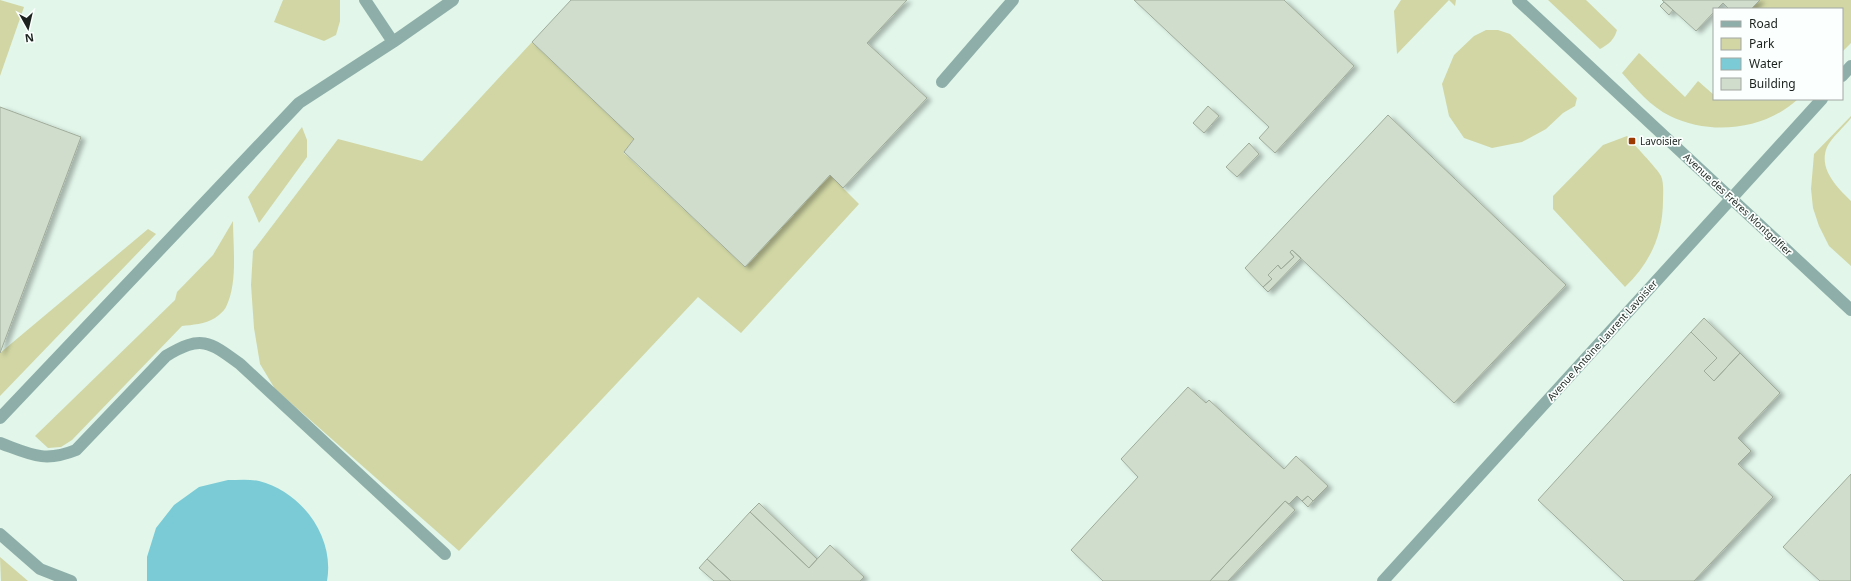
<svg xmlns="http://www.w3.org/2000/svg" width="1851" height="581" font-family="'Noto Sans',sans-serif">
<style>
.green{fill:#d1d6a4}
.water{fill:#7acbd6}
.building{fill:#d1ddcc;stroke:#a0ac9b;filter:url(#shadow)}
.lines{fill:none;stroke-linecap:round;stroke-linejoin:round}
.minor{stroke:#8eafa9;stroke-width:12}
.poi-dot{fill:#9c3802;stroke:#fbfffd;stroke-width:1.5}
.labels{text-anchor:middle;stroke-width:3.5;stroke-linejoin:round;paint-order:stroke}
.poi-label{font-size:10px;fill:#1c231f;stroke:#fbfffd;text-anchor:start}
.street-label{font-size:10px;fill:#1c231f;stroke:#fbfffd}
</style>
<defs>
<filter id="shadow"><feDropShadow dx="4.5" dy="2.5" stdDeviation="2" flood-color="#0004"/></filter>
</defs>
<rect width="100%" height="100%" fill="#e2f6ea"/>
<path class="green" d="M0 0 24 7 0 76Z
M283 0H340V21L336 35 324 41 274 22Z
M1401 0H1456L1455 6 1449 0 1397 54 1394 11Z
M1548 0H1586L1617 30C1614 40 1609 44 1600 49Z
M1760 0H1851V43L1842 52V9H1751Z
M1486 30H1498L1510 34 1577 98 1575 106 1563 113 1546 129 1522 142 1492 148 1464 138 1449 116 1442 84 1454 55 1474 36Z
M532 42 634 139 624 153 745 267 830 175 859 204 741 333 698 297 459 551 275 389 260 364 254 328 251 285 253 251 338 139 422 161Z
M1639 53 1685 97 1698 81 1714 95V99H1798C1765 130 1711 136 1670 116 1651 107 1635 88 1622 73Z
M1851 116V118C1844 127 1832 137 1827 147 1818 169 1837 187 1851 201V266L1829 246 1819 226 1813 208 1811 189 1814 154Z
M302 127 307 140V157L259 223 248 197Z
M1627 136C1634 145 1657 168 1661 176 1664 183 1663 193 1663 200 1663 235 1650 263 1625 287L1553 209V196L1603 145Z
M233 221C233 248 238 282 226 307 224 311 218 316 215 318 205 324 192 325 182 326L72 440 61 447 48 448 35 436 175 300 177 292 213 255Z
M148 229 156 234 0 396V353Z
M0 557 28 581H1Z"/>
<path class="water" d="M228 480C238 480 250 479 259 481 302 492 335 537 327 581H147V557L156 528 174 505 199 487Z"/>
<path class="building" d="M571 0H907L867 43 927 98 843 188 830 175 745 267 624 152 634 139 532 42Z
M1134 0H1284L1354 66 1275 153 1259 138 1269 127Z
M1662 0H1760L1751 9H1729L1723 3 1717 9H1714V12L1696 31Z
M1664 2 1673 10 1669 15 1660 6Z
M1208 106 1219 116 1204 133 1193 123Z
M0 107 81 137 0 353Z
M1388 115 1566 285 1454 403 1292 250 1290 252 1294 257 1281 269 1278 265 1268 275 1272 279 1263 287 1245 268Z
M1249 143 1259 154 1237 177 1226 167Z
M1292 250 1301 258 1268 292 1263 287 1272 279 1268 275 1278 265 1281 269 1294 257 1290 252Z
M1704 318 1740 353 1714 381 1704 371 1717 358 1691 332Z
M1691 332 1717 358 1704 371 1714 381 1740 353 1780 393 1738 438 1751 451 1738 464 1773 497 1694 581H1624L1538 500Z
M1188 387 1206 403 1209 400 1284 469 1296 456 1328 486 1313 501 1308 496 1302 501 1297 496 1289 504 1285 501 1210 581H1103L1071 550 1138 477 1121 459Z
M1851 474V581H1820L1783 547Z
M1308 496 1313 501 1308 507 1302 501Z
M1285 501 1295 510 1228 581H1210Z
M759 503 817 559 809 568 750 512Z
M750 512 809 568 830 545 864 577 860 581H731L707 559Z
M707 559 731 581H714L699 568Z"/>
<g class="lines">
<path class="minor" d="M365 0 393 42
M1518 0 1851 310
M1842 76 1851 66
M942 82 1013 0
M0 418 299 103 393 42 453 0
M0 443C30 454 44 463 76 450L166 356C201 335 209 341 240 364L445 554
M0 534 40 569 71 581
M1383 581 1822 99"/>
</g>
<rect class="poi-dot" x="1628" y="137" width="8" height="8" rx="2"/>
<g class="labels">
<g class="poi-label">
<text x="1640" y="145">Lavoisier</text>
</g>
<g class="street-label">
<text transform="translate(1738 204) rotate(43)" y="4">Avenue des Frères Montgolfier</text>
<text transform="translate(1602 340) rotate(-48)" y="4">Avenue Antoine-Laurent Lavoisier</text>
</g>
</g>
<rect x="1713" y="8" width="130" height="92" fill="#fbfffd" stroke="#a2a7a4"/>
<rect x="1721" y="21" width="20" height="6" fill="#8eafa9" stroke="#a2a7a4"/>
<text x="1749" y="28" font-size="12" fill="#1c231f">Road</text>
<rect x="1721" y="38" width="20" height="12" fill="#d1d6a4" stroke="#a2a7a4"/>
<text x="1749" y="48" font-size="12" fill="#1c231f">Park</text>
<rect x="1721" y="58" width="20" height="12" fill="#7acbd6" stroke="#a2a7a4"/>
<text x="1749" y="68" font-size="12" fill="#1c231f">Water</text>
<rect x="1721" y="78" width="20" height="12" fill="#d1ddcc" stroke="#a2a7a4"/>
<text x="1749" y="88" font-size="12" fill="#1c231f">Building</text>
<g transform="translate(28 28) rotate(172)" stroke="#fbfffd" stroke-width="3" paint-order="stroke">
<path d="M0-3L7 15L0 10L-7 15Z" fill="#1c231f"/>
<text y="-6" font-size="11" font-weight="bold" text-anchor="middle" fill="#1c231f">N</text>
</g>
</svg>
